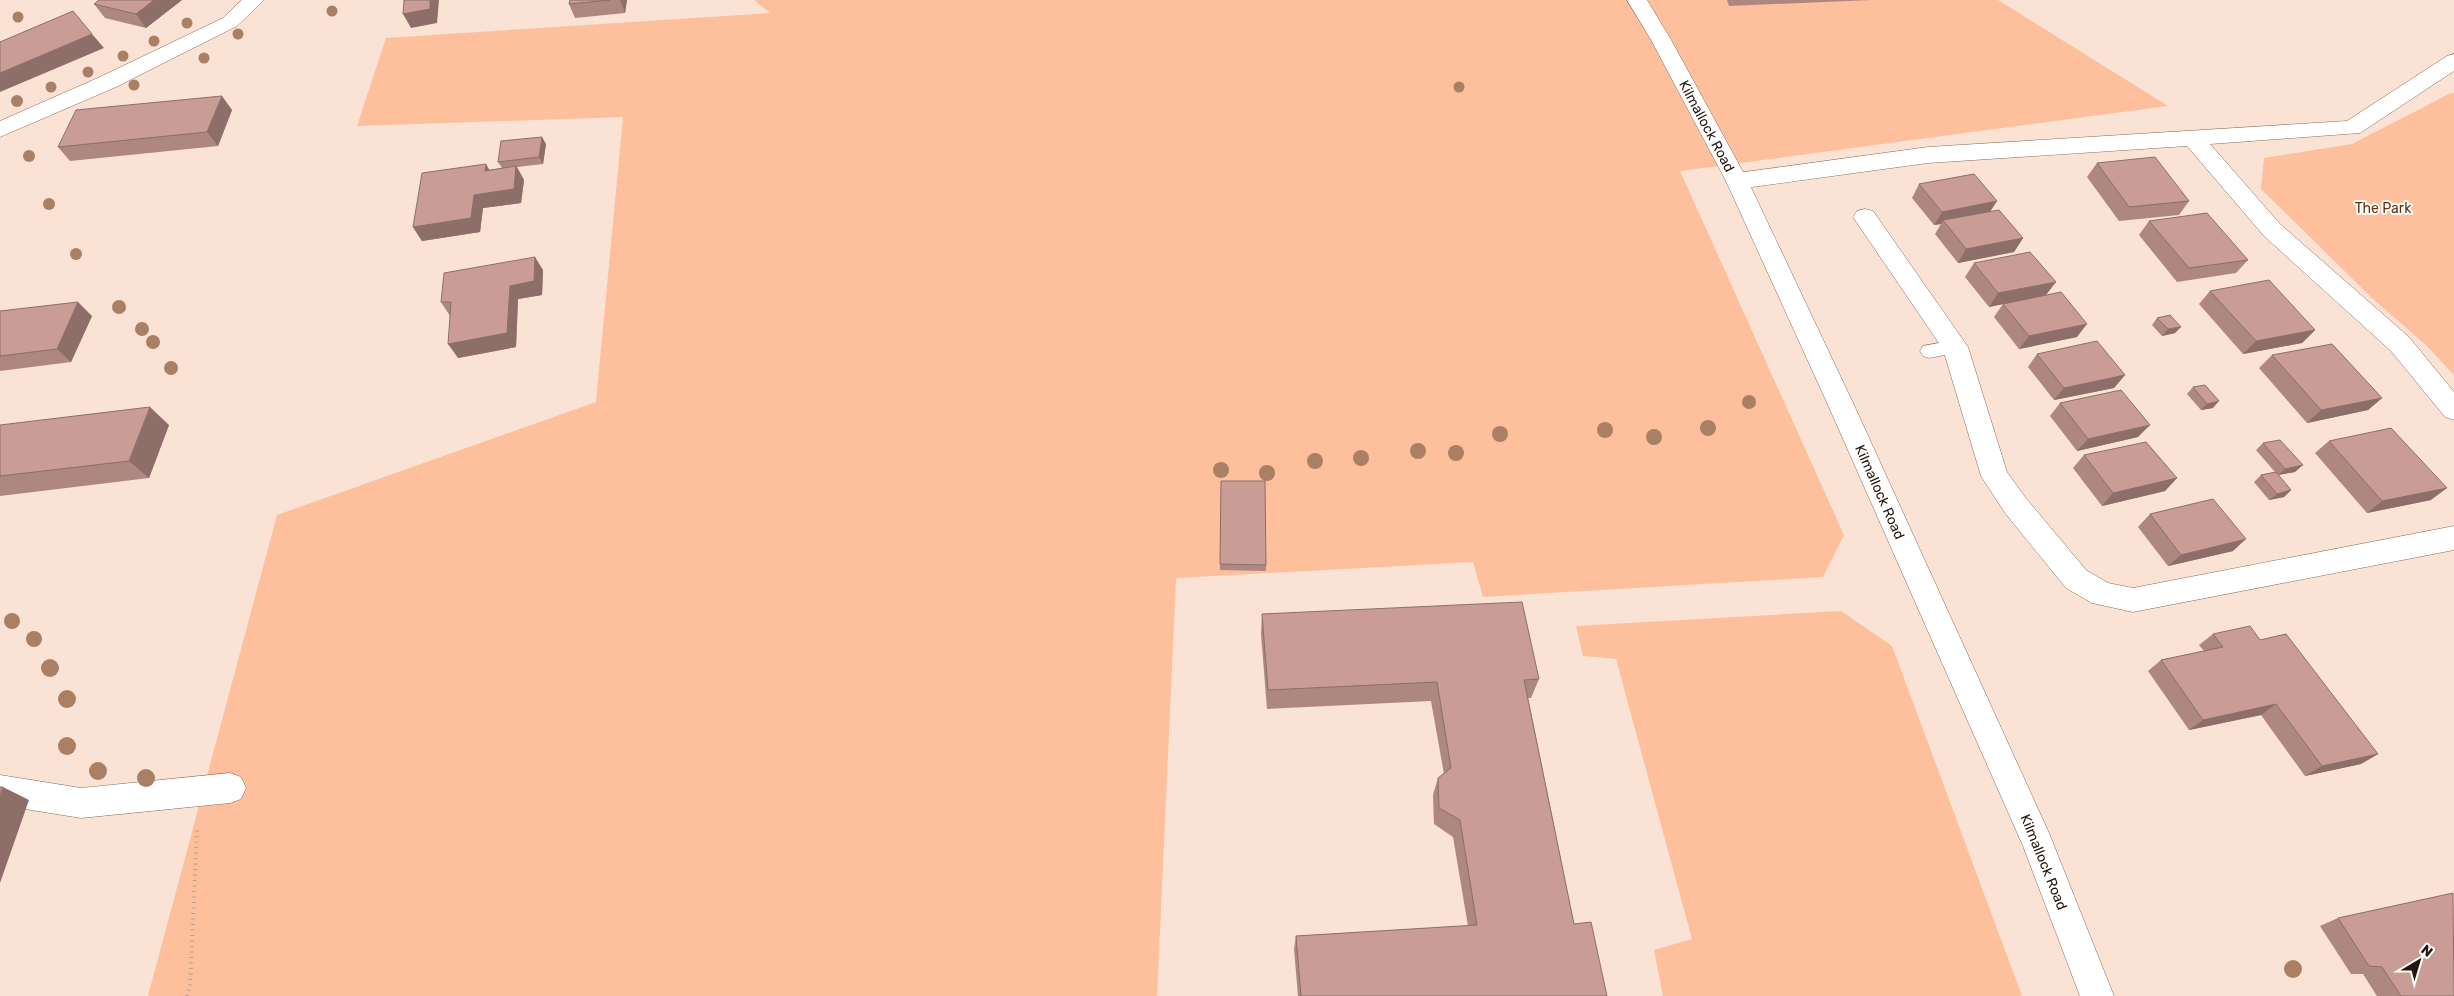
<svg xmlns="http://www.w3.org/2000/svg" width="2454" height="996" font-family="Rubik,sans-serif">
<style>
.green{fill:#fdbf9c}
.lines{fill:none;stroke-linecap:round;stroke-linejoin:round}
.lane-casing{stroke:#8b6855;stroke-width:1}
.street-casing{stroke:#8b6855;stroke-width:1}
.secondary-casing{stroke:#8b6855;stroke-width:1}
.path{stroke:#b5a194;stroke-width:4;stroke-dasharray:1 4.5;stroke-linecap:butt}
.lane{fill:#fff;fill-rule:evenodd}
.street{fill:#fff;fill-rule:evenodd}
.secondary{fill:#fff;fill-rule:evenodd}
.tree{fill:#a98064}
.wall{fill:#ad8780}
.shaded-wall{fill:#8d6e68}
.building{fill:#c99d95;stroke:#8d6e68}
.labels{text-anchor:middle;stroke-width:4;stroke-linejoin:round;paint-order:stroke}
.street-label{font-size:14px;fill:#23160e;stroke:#fff}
.park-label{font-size:14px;fill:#662f08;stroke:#fff}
</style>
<rect width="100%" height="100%" fill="#fae2d4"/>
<path class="green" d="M754 0H1998L2168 106 1680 171 1844 535 1823 577 1483 597 1473 562 1176 578 1157 996H148L277 515 596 402 623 117 357 126 386 38 770 13Z
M2451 93H2454V375L2426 345 2373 299 2261 189 2264 158 2352 144Z
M1841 611 1892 646 2022 996H1663L1654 950 1692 939 1616 659 1583 656 1576 626Z"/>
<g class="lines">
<g class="lane-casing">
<path id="lane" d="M1955 340 1961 342 1964 347 1961 352 1929 358 1923 356 1920 351 1923 346Z"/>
</g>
<g class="street-casing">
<path id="street" d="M242 0H264L237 26 116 87 0 137V121L100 77 223 18Z
M2454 54V71L2360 133 2210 144 2280 224 2409 337 2454 392V420L2445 417 2391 351 2264 236 2187 146 1928 163 1737 189 1729 187 1726 181 1729 175 1737 173 1928 147 2347 121 2447 56Z
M1865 209 1873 211 1968 347 2007 472 2025 497 2086 570 2108 583 2133 588 2454 526V550L2133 612 2092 603 2066 588 2005 513 1981 476 1943 349 1853 217 1857 211Z
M230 773 241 777 246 788 241 799 230 803 81 818 0 805V775L81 788Z"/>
</g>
<g class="secondary-casing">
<path id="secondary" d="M1627 0H1647L1670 38 1748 181 1854 405 2049 833 2114 996H2080L2023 846 1828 405 1726 181 1650 38Z"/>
</g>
<path class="path" d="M187 996 190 986 197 830"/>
<use href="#lane" class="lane"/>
<use href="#street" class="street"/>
<use href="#secondary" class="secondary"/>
</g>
<g class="tree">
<circle cx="332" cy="11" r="5.5"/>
<circle cx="18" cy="17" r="5.5"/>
<circle cx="187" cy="23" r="5.5"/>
<circle cx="238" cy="34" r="5.5"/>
<circle cx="154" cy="41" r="5.5"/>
<circle cx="123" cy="56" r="5.5"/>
<circle cx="204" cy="58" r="5.5"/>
<circle cx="88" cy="72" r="5.5"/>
<circle cx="134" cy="85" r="5.5"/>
<circle cx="51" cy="87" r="5.5"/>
<circle cx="1459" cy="87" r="5.5"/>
<circle cx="17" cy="101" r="6"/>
<circle cx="29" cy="156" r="6"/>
<circle cx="49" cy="204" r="6"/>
<circle cx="76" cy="254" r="6"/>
<circle cx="119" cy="307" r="7"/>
<circle cx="142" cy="329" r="7"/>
<circle cx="153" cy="342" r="7"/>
<circle cx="171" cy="368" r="7"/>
<circle cx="1749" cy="402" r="7"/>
<circle cx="1708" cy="428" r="8"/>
<circle cx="1605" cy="430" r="8"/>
<circle cx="1500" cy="434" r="8"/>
<circle cx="1654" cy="437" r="8"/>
<circle cx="1418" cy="451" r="8"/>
<circle cx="1456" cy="453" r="8"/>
<circle cx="1361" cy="458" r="8"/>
<circle cx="1315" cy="461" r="8"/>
<circle cx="1221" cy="470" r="8"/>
<circle cx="1267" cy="473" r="8"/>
<circle cx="12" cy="621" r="8"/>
<circle cx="34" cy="639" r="8"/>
<circle cx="50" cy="668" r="9"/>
<circle cx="67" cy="699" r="9"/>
<circle cx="67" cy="746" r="9"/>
<circle cx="98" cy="771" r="9"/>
<circle cx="146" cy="778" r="9"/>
<circle cx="2293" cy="969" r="9"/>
</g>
<path class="wall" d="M99 0H182L146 28 105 18 94 4Z
M570 0H627L625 13 575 18 569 4Z
M1727 0H1871L1729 6Z
M232 110 218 146 70 161 58 147Z
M546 144 543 164 517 167 524 180 521 203 483 208 480 232 422 241 413 227 489 170 502 168 498 162Z
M2097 163 2189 201 2179 215 2119 221 2087 177Z
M1919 184 1997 201 1990 211 2023 238 2014 252 1958 263 1935 234 1941 224 1934 225 1912 198Z
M2149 221 2248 260 2236 273 2177 282 2139 235Z
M1974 263 2046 295 2077 337 2019 349 1994 317 2003 304 1989 307 1965 277Z
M543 270 542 295 518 299 516 347 458 358 450 316 441 302Z
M2210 291 2315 330 2302 343 2243 354 2199 304Z
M0 311 92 316 71 362 0 371Z
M2157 318 2175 333 2162 336 2152 325Z
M2037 354 2125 375 2114 388 2054 400 2028 367Z
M2272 355 2382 398 2368 410 2307 423 2259 368Z
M2193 387 2213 408 2201 410 2187 394Z
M2060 403 2138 437 2077 451 2050 416Z
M0 425H169L149 478 0 496Z
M2329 441 2431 500 2367 513 2315 453Z
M2263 443 2295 472 2278 475 2291 490 2284 497 2269 500 2254 482 2261 475 2275 472 2256 450Z
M2084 455 2177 478 2165 491 2102 506 2073 468Z
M1221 481 1266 565V571L1220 570Z
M2150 514 2233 551 2168 566 2138 527Z
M1262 614 1539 679 1531 698H1528L1574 924 1607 996H1298L1294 949 1296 936 1468 926 1453 837 1434 824 1433 795 1438 778 1444 774 1431 701 1267 709 1261 634Z
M2213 634 2260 640 2378 754 2361 764 2305 776 2261 715 2189 730 2148 671 2161 660 2204 651 2199 645Z
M2338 918 2454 996H2377L2363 974H2351L2320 926Z"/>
<path class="shaded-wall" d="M154 0H182L146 28 136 14Z
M430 0H439L437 23 411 28 403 14Z
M620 0H627L625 13Z
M92 34 104 48 0 92V73Z
M222 96 232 110 218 146 207 132Z
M542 137 546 144 543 164 539 157Z
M486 164 494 178 485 171Z
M516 166 524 180 521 203 483 208 480 232 422 241 413 227 474 195Z
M1997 201 1988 215 1943 220 1941 224 1934 225 1942 212Z
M2023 238 2014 252 1958 263 1966 249Z
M535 257 543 270 542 295 518 299 516 347 458 358 448 344 510 286Z
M2056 282 2046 295 1989 307 1998 293Z
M78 302 92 316 71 362 57 349Z
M2087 324 2077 337 2019 349 2029 336Z
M2181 327 2175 333 2162 336 2168 329Z
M2315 330 2302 343 2243 354 2256 341Z
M2125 375 2114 388 2054 400 2064 388Z
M2382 398 2368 410 2307 423 2321 410Z
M2219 401 2213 408 2201 410 2207 404Z
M150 407 169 425 149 478 129 461Z
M2150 425 2138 437 2077 451 2088 439Z
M2303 465 2295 472 2278 475 2285 469Z
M2177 478 2165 491 2102 506 2113 493Z
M2447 488 2431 500 2367 513 2382 501Z
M2291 490 2284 497 2269 500 2277 494Z
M2246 539 2233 551 2168 566 2181 555Z
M2276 704 2261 715 2189 730 2203 720Z
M2378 754 2361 764 2305 776 2322 766Z
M3 787 29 800 0 883V796Z"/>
<path class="building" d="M99 0H154L136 14 94 4Z
M404 0H430V9L403 14Z
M570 0H610L569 4Z
M73 11 92 34 0 73V42Z
M222 96 207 132 58 147 76 110Z
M542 137 539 157 498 162 501 141Z
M2155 157 2189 201 2129 207 2097 163Z
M486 164 485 171 516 166 514 189 474 195 471 218 413 227 422 173Z
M1974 174 1997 201 1942 212 1919 184Z
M1999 210 2023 238 1966 249 1943 220Z
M2207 213 2248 260 2189 268 2149 221Z
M2030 252 2056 282 1998 293 1974 263Z
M535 257 534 281 510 286 507 333 448 344 451 302H441L444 273Z
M2269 280 2315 330 2256 341 2210 291Z
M2061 292 2087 324 2029 336 2003 304Z
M78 302 57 349 0 356V311Z
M2170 315 2181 327 2168 329 2157 318Z
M2097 341 2125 375 2064 388 2037 354Z
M2332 344 2382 398 2321 410 2272 355Z
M2205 385 2219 401 2207 404 2193 387Z
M2121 390 2150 425 2088 439 2060 403Z
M150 407 129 461 0 476V425Z
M2391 428 2447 488 2382 501 2329 441Z
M2280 440 2303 465 2285 469 2263 443Z
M2146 442 2177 478 2113 493 2084 455Z
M2276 472 2291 490 2277 494 2261 475Z
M1221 481H1265L1266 565 1220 564Z
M2213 499 2246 539 2181 555 2150 514Z
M1522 602 1539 679 1524 680 1574 924 1591 922 1607 996H1301L1296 936 1477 925 1460 820 1439 808 1438 778 1451 768 1437 682 1268 690 1262 614Z
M2250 626 2260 640 2286 634 2378 754 2322 766 2276 704 2203 720 2161 660 2223 647 2213 634Z
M0 787H3L0 796Z
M2453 893 2454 996H2401L2382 967 2369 966 2338 918Z"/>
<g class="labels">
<g class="street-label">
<text transform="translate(1707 126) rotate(62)" y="5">Kilmallock Road</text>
<text transform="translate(1880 492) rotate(66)" y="5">Kilmallock Road</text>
<text transform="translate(2044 862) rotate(68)" y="5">Kilmallock Road</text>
</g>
<g class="park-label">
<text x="2383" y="213">The Park</text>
</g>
</g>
<g transform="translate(2419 961) rotate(38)" stroke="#ffffff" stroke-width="4" paint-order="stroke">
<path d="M0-4L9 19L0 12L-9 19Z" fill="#23160e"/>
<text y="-8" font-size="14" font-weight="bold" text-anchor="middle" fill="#23160e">N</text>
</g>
</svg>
